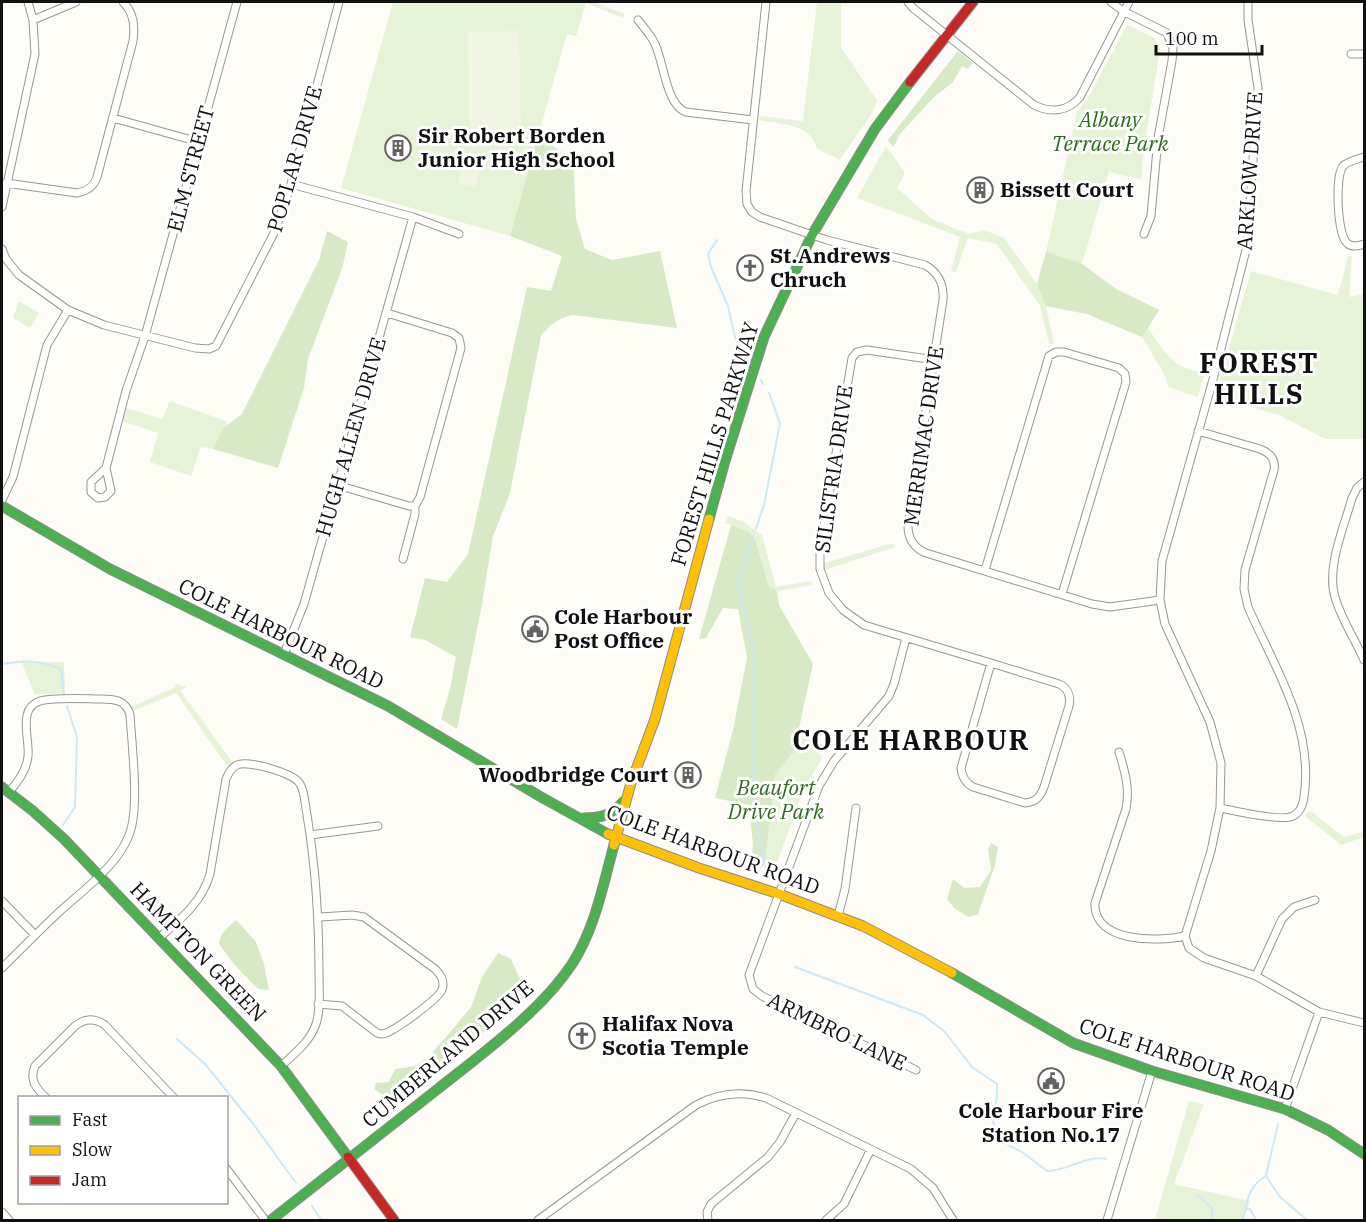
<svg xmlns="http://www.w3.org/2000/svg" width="1366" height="1222" font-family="'IBM Plex Serif',serif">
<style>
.green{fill:#e7f3d7}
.forest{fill:#d8eac5}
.pitch{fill:#f0f6e1}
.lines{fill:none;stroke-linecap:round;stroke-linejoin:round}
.stream{stroke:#cde8f7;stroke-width:2}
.street-casing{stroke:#979795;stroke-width:9}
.fast-casing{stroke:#8e8d8b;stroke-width:11}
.slow-casing{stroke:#8e8d8b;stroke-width:11}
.jam-casing{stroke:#8e8d8b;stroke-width:11}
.street{stroke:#fffffe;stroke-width:7}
.fast{stroke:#4caf50;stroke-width:9}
.slow{stroke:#ffc107;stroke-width:9}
.jam{stroke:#c62828;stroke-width:9}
.labels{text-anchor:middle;stroke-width:6;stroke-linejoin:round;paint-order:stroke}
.park-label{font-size:21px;font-style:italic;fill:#2f6b1f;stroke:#fff}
.poi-label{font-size:21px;font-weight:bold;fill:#111;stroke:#fff;text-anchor:start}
.street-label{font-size:21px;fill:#111;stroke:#fff}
.district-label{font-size:27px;font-weight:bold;letter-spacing:1.5px;fill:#111;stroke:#fff}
</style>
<rect width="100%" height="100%" fill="#fdfcf7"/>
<path class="green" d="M393 2H594L625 14 623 18 586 3 576 36 567 34 510 236 341 188Z
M817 2H841V48L877 100C873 117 850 143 840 160L817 149C810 123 782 125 759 120L760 116 803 121Z
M1127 25 1155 38 1160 49 1144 149 1141 179 1109 172 1082 264 1116 289 1159 310 1148 328C1164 351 1173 370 1205 372L1198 397 1169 387 1163 372 1142 337 1087 314 1046 306 1054 344H1049L1040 306 997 244 968 238 956 272 951 271 960 237 857 198 886 146 905 173 897 188 932 219 969 234 984 230 1004 238 1037 284 1046 252 1077 112 1087 100Z
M1348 256H1352L1349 297 1364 294V439H1325L1279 415 1215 396 1251 271 1338 295Z
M19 301 39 313 30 328 13 318Z
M170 401 228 422 223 428 213 449 201 447 191 476 150 462 158 433 122 421 126 408 162 419Z
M728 516 744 522 762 535 776 587 811 581 812 585 777 591 770 587 755 539 749 532 725 523Z
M893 543 895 547 822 571 821 564Z
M21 661 64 662 65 693 35 695Z
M176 684 187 687 180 690 233 763 227 766 176 693 133 711 130 707 174 688Z
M806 727 822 759 804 788 775 868 769 872 762 865 752 792Z
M1310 811 1344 837 1364 831V837L1341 845 1305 816Z
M1189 1101 1204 1104 1174 1184 1250 1201 1243 1220H1155Z"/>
<path class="forest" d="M958 51 973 63 968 69 962 66 953 82 933 98 899 135 897 141 893 147 888 140Z
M538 136 573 160 576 219 585 249 612 260 660 251 677 328 573 315C559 318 550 324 541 336L510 493 493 536 482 604 457 729 441 719 450 689 456 657 425 640 410 637 425 578 447 582 468 554 527 287 551 291 562 256 510 236Z
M327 231 348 242 342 269 308 359 304 388 278 468 213 449 223 428 242 414 319 260Z
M1046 252 1082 264 1116 289 1159 310 1142 337 1087 314 1046 306 1037 285Z
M731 525 749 532 755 539 768 582 770 587 777 591 779 605 813 664 794 751 775 774 766 853 762 868 751 865 753 844 749 805 715 798 733 730 747 658 738 609 723 608 706 638 699 639Z
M991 843 998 847 995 865 978 914 968 917 954 908 947 899 953 879 964 888 980 887 991 870 988 849Z
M236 920 256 942 264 964 269 990 258 989 233 963 219 944C220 933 228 927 236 920Z
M498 953 511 959 526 993 522 1001 410 1092C395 1097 387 1099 374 1089L376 1083 389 1082 395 1069 416 1066 431 1054 441 1043 471 1007 482 977Z"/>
<path class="pitch" d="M519 31 521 139 470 140 468 32Z
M463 158 481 162 476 187 458 183Z"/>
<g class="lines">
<path class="stream" d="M717 240 708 254 711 267 728 306 735 337 747 358
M761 380 763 384
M756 529 764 505 780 423 769 393
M753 536 738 581 754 653 755 759 751 793 766 871
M2 664C25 660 39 660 61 669L64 695
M63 825 75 807 77 737 67 706
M795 967 923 1015 945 1032 972 1067 997 1084V1096L993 1122 998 1133 1008 1145 1022 1152 1047 1171C1068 1171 1085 1155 1106 1159
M177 1039 205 1064 254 1125 296 1183
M1266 1176 1278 1124
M1197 1194 1212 1208 1213 1220
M312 1206 321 1220
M1245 1209H1250L1256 1220
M1243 1220C1247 1202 1248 1186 1266 1176L1280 1197 1307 1220"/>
<g class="street-casing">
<path id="street" d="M766 2 746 191 747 204 752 212 760 217 827 240 925 265C939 273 944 284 943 300L908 526C908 539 914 548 926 553L1092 604 1110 607 1160 600
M908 2 913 8 1034 105C1050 113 1068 112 1080 97L1129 2
M1111 2 1123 11 1167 33 1173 48 1172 61 1158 138 1151 216 1144 234
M1248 2V20L1258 88 1247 246 1214 376 1162 561 1160 600 1165 624 1210 722 1221 763 1220 808 1211 851 1185 936 1189 948 1204 958 1256 976 1319 1012 1364 1023
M33 20 76 2
M638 20C644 28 651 35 655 44 664 63 666 105 686 112L753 120
M1351 54H1364
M113 118 199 142
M1364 157C1358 159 1348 161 1343 166 1335 176 1337 234 1347 243 1352 248 1359 246 1364 244
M6 183 77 193C87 191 94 187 97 177L133 41C135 26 134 13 123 2
M291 184 413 217 459 234
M2 207 35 54 33 20 28 2
M2 249 6 259 19 275 68 310 104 325 195 348 209 349 216 346 275 231 291 184 339 2
M387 313 452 333 459 338 461 348 420 497 415 506V514L403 559
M935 360 867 350 857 352 852 358 820 549V569L829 593 843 610 864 625 991 663
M1198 431 1260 449C1270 453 1276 459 1274 470L1245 570 1244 589 1248 607C1274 666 1311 722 1305 788 1304 799 1303 811 1293 816 1282 822 1234 811 1220 808
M106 468 126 391 145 336 237 2
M106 468 111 491 105 497 98 498 91 492V482Z
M1364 482 1357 488 1352 498C1344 527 1326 568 1335 597 1341 619 1355 639 1364 660
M337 485 409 506H415
M2 500 13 477 47 345 68 310
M985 570 1049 356 1056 352H1064L1119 368 1125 374 1126 382 1062 594
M906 638 894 684 889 696 834 761 819 786 749 975 753 989 762 996 916 1070
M284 654 304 604 413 217
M991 663 1059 684C1068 688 1071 696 1069 706L1044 787C1040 797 1036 802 1025 803L973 787C965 783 962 777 961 768Z
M1119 752C1125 772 1130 788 1126 809L1095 903C1093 943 1158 942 1185 936
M310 835 378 826
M2 901 35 935
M838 916 845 889 856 808
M159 938C181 919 202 902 210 874L226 779C228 774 231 768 237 765 247 760 295 773 300 784 305 792 305 805 307 815 316 869 319 920 319 974 319 990 321 1009 316 1024 310 1042 294 1054 281 1066
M2 968C20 950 38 932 57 914 83 890 125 861 132 825 138 796 132 746 130 715 126 700 115 699 101 699 85 699 55 697 40 701 17 708 30 739 28 756 27 770 18 782 9 792
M1256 976 1282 919 1294 907 1315 900
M318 1004 342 1006 377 1033C382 1034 382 1035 386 1033 397 1029 438 999 442 990 445 981 441 975 435 969L364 917 352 915 320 917
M46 1098C36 1088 29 1080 35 1066L75 1026C85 1018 95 1018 105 1025L174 1098
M1285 1109 1319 1012
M226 1168 265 1220
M2 1212 9 1220
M538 1220 696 1105C719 1093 741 1090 766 1098L911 1169 933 1188 953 1220
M708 1220 707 1212 711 1204 768 1157 780 1142 796 1113
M826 1220 844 1204 871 1149
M1107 1220 1152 1071"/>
</g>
<g class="fast-casing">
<path id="fast" d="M2 506 110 569 388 706 541 797 608 834
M709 519 725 461 764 337 812 235 875 129 910 82
M2 787 33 811 64 839 281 1066 348 1157
M583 818C601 818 611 816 623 802
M952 973 1073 1043 1152 1071 1285 1109 1328 1130 1364 1154
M271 1220C327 1176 383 1132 439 1088 482 1054 542 1010 572 964 595 929 603 885 614 845"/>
</g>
<g class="slow-casing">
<path id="slow" d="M608 834 699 868 779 894 863 926 952 973
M614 845 631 783 655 719 709 519"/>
</g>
<g class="jam-casing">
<path id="jam" d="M910 82 973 2
M348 1157 394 1220"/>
</g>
<use href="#street" class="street"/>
<use href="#fast" class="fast"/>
<use href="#slow" class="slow"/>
<use href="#jam" class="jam"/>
</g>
<defs>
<g id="building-ring" transform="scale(1.35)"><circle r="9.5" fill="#fff" stroke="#646362" stroke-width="1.5"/><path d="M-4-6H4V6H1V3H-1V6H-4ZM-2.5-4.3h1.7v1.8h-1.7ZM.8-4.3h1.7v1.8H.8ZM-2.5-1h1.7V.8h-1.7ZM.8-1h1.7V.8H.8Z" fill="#646362"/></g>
<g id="church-ring" transform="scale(1.35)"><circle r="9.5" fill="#fff" stroke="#646362" stroke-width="1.5"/><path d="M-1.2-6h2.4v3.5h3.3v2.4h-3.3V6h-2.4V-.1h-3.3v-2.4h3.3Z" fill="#646362"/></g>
<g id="civic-ring" transform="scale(1.35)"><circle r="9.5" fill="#fff" stroke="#646362" stroke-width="1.5"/><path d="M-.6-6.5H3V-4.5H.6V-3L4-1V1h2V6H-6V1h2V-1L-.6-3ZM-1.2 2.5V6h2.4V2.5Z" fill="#646362"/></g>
</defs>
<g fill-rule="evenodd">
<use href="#building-ring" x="398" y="148"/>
<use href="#building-ring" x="980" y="190"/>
<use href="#church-ring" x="750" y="268"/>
<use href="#civic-ring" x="535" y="629"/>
<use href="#building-ring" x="688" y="775"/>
<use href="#church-ring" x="582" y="1036"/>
<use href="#civic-ring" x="1051" y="1081"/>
</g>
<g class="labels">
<g class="park-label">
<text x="1110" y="127">Albany<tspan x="1110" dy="24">Terrace Park</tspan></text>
<text x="776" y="795">Beaufort<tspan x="776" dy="24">Drive Park</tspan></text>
</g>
<g class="poi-label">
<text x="418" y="143">Sir Robert Borden<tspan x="418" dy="24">Junior High School</tspan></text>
<text x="1000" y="197">Bissett Court</text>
<text x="770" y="263">St.Andrews<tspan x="770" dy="24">Chruch</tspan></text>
<text x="554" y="624">Cole Harbour<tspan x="554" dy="24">Post Office</tspan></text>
<text x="668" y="782" text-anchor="end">Woodbridge Court</text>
<text x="602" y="1031">Halifax Nova<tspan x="602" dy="24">Scotia Temple</tspan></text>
<text x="1051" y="1118" text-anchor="middle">Cole Harbour Fire<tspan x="1051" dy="24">Station No.17</tspan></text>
</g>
<g class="street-label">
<text transform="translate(295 159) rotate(-74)" y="7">POPLAR DRIVE</text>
<text transform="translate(191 169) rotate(-75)" y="7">ELM STREET</text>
<text transform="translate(1250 171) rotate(-86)" y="7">ARKLOW DRIVE</text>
<text transform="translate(924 436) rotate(-82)" y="7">MERRIMAC DRIVE</text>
<text transform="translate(351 437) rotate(-74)" y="7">HUGH ALLEN DRIVE</text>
<text transform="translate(715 444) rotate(-73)" y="7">FOREST HILLS PARKWAY</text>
<text transform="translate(834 469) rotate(-82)" y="7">SILISTRIA DRIVE</text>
<text transform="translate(281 634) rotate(26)" y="7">COLE HARBOUR ROAD</text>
<text transform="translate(713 850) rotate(20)" y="7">COLE HARBOUR ROAD</text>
<text transform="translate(198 952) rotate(46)" y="7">HAMPTON GREEN</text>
<text transform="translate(837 1032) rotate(26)" y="7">ARMBRO LANE</text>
<text transform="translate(448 1054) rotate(-40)" y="7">CUMBERLAND DRIVE</text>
<text transform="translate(1187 1060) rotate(18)" y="7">COLE HARBOUR ROAD</text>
</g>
<g class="district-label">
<text x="1259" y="373">FOREST<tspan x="1259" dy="31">HILLS</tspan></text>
<text x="911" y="750">COLE HARBOUR</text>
</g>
</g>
<rect width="1366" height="1222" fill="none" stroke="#111111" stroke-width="6"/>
<rect x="18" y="1096" width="210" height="108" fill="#ffffff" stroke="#a0a0a0" stroke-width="1.5"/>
<rect x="30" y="1116" width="30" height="9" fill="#4caf50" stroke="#a0a0a0" stroke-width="1.5"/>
<text x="72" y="1126" font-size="18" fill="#111111">Fast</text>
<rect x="30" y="1146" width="30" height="9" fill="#ffc107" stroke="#a0a0a0" stroke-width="1.5"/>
<text x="72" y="1156" font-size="18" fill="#111111">Slow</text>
<rect x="30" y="1176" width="30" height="9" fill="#c62828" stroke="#a0a0a0" stroke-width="1.5"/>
<text x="72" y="1186" font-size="18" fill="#111111">Jam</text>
<path d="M1156 45v9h106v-9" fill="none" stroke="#111111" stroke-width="3"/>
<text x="1165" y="45" font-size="18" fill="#111111" stroke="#ffffff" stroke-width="4.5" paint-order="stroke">100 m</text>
</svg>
